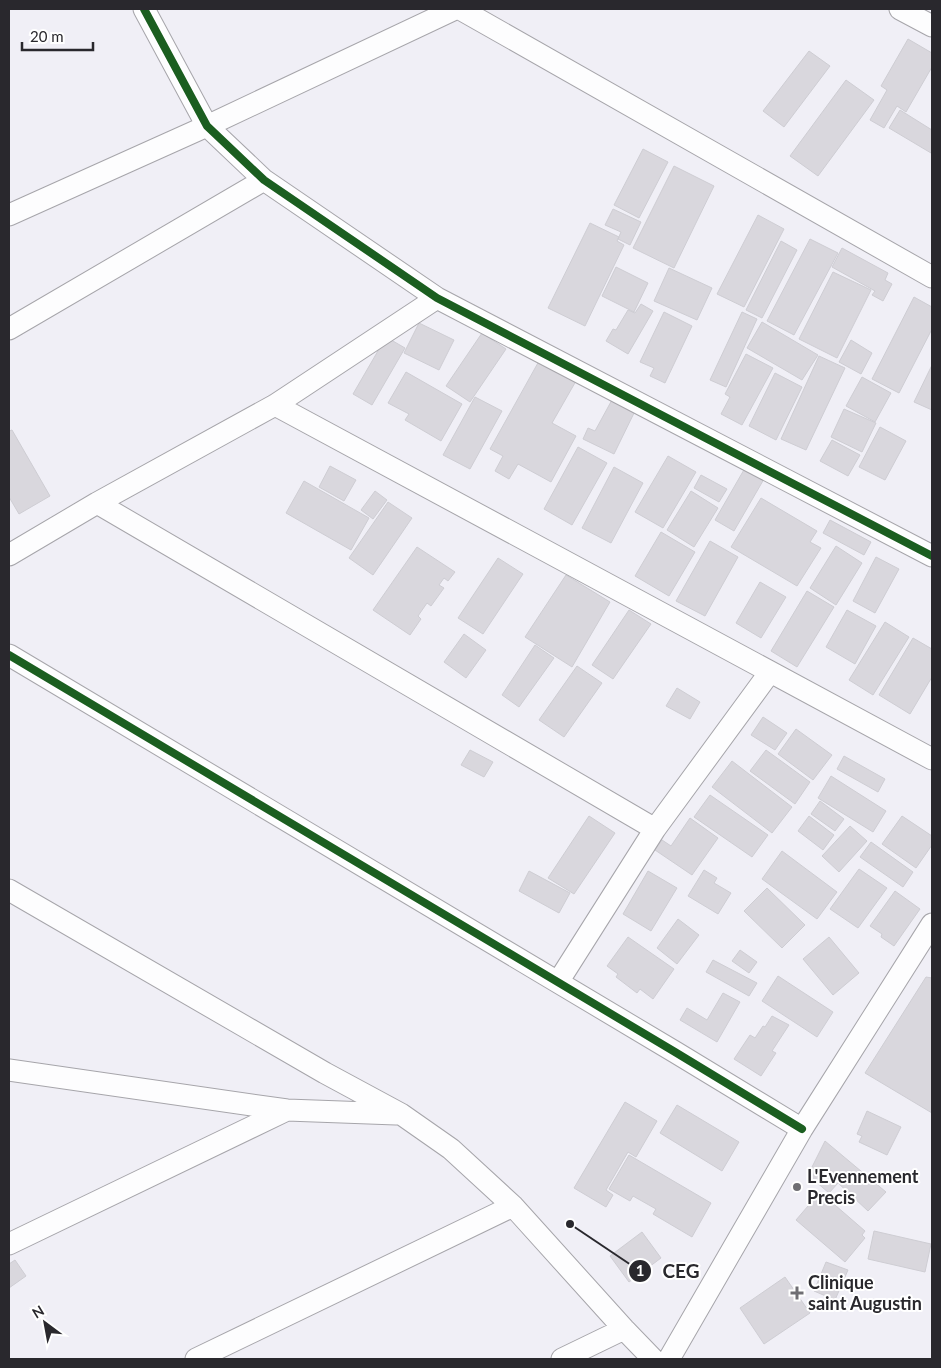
<svg xmlns="http://www.w3.org/2000/svg" width="941" height="1368" font-family="Lato,sans-serif">
<style>
.building{fill:#d9d7dd;stroke:#cecdd3}
.lines{fill:none;stroke-linecap:round;stroke-linejoin:round}
.street-casing{stroke:#a6a5aa;stroke-width:23}
.street{stroke:#fdfdfe;stroke-width:21}
.cycleway-casing{stroke:#fff;stroke-width:11}
.cycleway{stroke:#1b5e20;stroke-width:8}
.poi-dot{fill:#6f6e73;stroke:#fff;stroke-width:2}
.labels{text-anchor:middle;stroke-width:4;stroke-linejoin:round;paint-order:stroke}
.poi-label{font-size:18px;font-weight:bold;fill:#29282d;stroke:#fff;text-anchor:start}
.leader{fill:none;stroke:#29282d;stroke-width:2}
.callout-dot{fill:#29282d;stroke:#fff;stroke-width:2}
.mark-label{font-size:15px;text-anchor:middle;font-weight:bold;fill:#fff}
.callout-label{font-size:19px;text-anchor:middle;font-weight:bold;fill:#29282d;stroke:#fff;stroke-width:4;stroke-linejoin:round;paint-order:stroke}
</style>
<rect width="100%" height="100%" fill="#f0eff6"/>
<path class="building" d="M908 39 932 53V67L906 112 897 106 884 128 870 120 887 90 881 86Z
M809 51 830 66 784 127 763 111Z
M846 80 874 100 818 176 790 156Z
M900 110 932 130V151L931 153 889 128Z
M643 149 668 162 639 218 614 205Z
M674 166 714 186 674 268 633 248Z
M613 209 641 222 630 245 618 239 621 232 605 225Z
M758 215 784 229 744 307 717 294Z
M590 223 619 237 617 241 624 245 585 326 548 308Z
M810 239 838 253 794 335 767 321Z
M781 241 797 250 762 318 746 310Z
M842 248 888 273 885 280 892 284 883 301 872 295 875 291 832 267Z
M616 267 648 283 634 312 602 296Z
M669 268 712 288 697 320 654 301Z
M833 272 871 290 837 358 799 339Z
M914 297 932 307V329L899 393 872 379Z
M641 304 653 311 628 354 606 341 613 329 616 330 628 310 635 313Z
M664 312 692 326 665 383 650 376 654 368 640 362Z
M742 312 757 319 726 387 710 380Z
M762 322 818 355 802 380 747 348Z
M419 323 454 340 439 370 404 353Z
M482 333 506 349 470 402 446 386Z
M386 337 405 348 372 405 353 394Z
M851 340 872 353 861 374 839 362Z
M746 354 773 368 742 425 721 414 730 397 725 394Z
M819 356 845 368 806 450 781 439Z
M539 361 576 381 552 423 576 436 551 482 518 464 509 479 495 471 503 456 490 449Z
M932 365V410L914 402Z
M406 372 462 404 441 441 405 420 409 414 388 403Z
M775 373 802 387 776 440 749 426Z
M862 377 891 393 875 422 846 406Z
M475 397 502 411 470 469 443 455Z
M613 398 636 409 614 454 583 439 588 428 595 431Z
M844 409 876 423 862 452 831 437Z
M880 427 906 441 885 480 859 467Z
M12 430 50 496 19 514 9 497V431Z
M832 440 860 455 848 476 820 461Z
M578 447 607 463 572 525 544 509Z
M668 456 696 472 663 528 635 512Z
M330 466 356 480 344 501 319 487Z
M614 467 643 483 611 543 582 528Z
M745 468 764 479 734 531 715 520Z
M701 475 727 489 719 502 694 488Z
M304 481 369 518 351 550 286 513Z
M375 491 387 500 373 519 361 510Z
M691 491 718 508 694 547 667 530Z
M761 498 817 531 810 542 821 548 797 586 731 547Z
M388 502 412 518 373 575 349 558Z
M830 520 871 542 864 555 823 533Z
M661 532 695 552 669 596 635 576Z
M710 541 738 557 705 616 676 601Z
M836 546 862 563 836 605 810 588Z
M417 547 455 572 448 581 444 578 439 585 444 588 431 606 427 603 418 616 421 619 410 635 373 610Z
M876 557 899 569 875 613 853 601Z
M498 558 523 574 483 634 458 618Z
M566 575 610 602 572 667 525 637Z
M760 582 786 597 761 638 736 623Z
M807 591 834 607 797 667 771 651Z
M629 610 651 624 613 679 592 665Z
M847 610 876 626 855 664 826 647Z
M885 622 909 637 873 695 849 680Z
M464 634 486 650 466 678 444 662Z
M913 638 932 649V677L910 714 879 695Z
M535 645 554 658 519 707 502 695Z
M577 666 602 683 564 737 539 720Z
M677 688 700 702 690 719 666 706Z
M763 717 787 733 775 750 751 735Z
M796 729 832 755 813 780 778 754Z
M470 750 493 762 484 777 461 765Z
M766 750 810 782 795 804 750 771Z
M844 756 885 779 878 792 837 769Z
M732 761 792 807 772 833 712 787Z
M831 776 886 811 873 832 818 798Z
M710 795 768 835 752 857 694 817Z
M820 801 844 819 835 831 811 814Z
M589 816 615 833 574 894 548 878Z
M809 816 834 835 823 850 798 831Z
M902 816 932 836V845L916 868 882 844Z
M690 818 718 838 692 875 655 850 662 840 671 846Z
M850 826 867 841 839 872 822 856Z
M871 842 913 872 903 887 860 857Z
M782 851 837 892 817 919 762 879Z
M859 869 887 888 858 928 830 909Z
M704 870 717 878 714 883 731 893 718 914 688 896Z
M529 871 570 893 559 913 519 891Z
M648 871 677 888 651 931 623 914Z
M767 888 805 925 782 948 744 911Z
M895 891 920 909 894 946 881 937 882 934 870 926Z
M678 919 699 935 677 964 657 948Z
M628 937 674 969 653 999 640 989 637 993 616 977 618 974 607 966Z
M829 937 859 973 833 995 803 959Z
M740 950 757 962 749 973 732 961Z
M713 960 757 983 749 996 706 972Z
M778 976 833 1012 817 1037 762 1001Z
M926 977 932 978V1113L865 1073Z
M723 993 740 1002 717 1042 680 1020 687 1008 707 1020Z
M772 1016 789 1025 772 1051 776 1053 761 1076 734 1059 750 1035 755 1038 763 1026 765 1027Z
M625 1102 657 1121 636 1157 628 1152 606 1190 613 1195 606 1207 574 1188Z
M677 1105 739 1142 722 1171 660 1133Z
M867 1111 901 1127 887 1155 859 1142 862 1136 857 1134Z
M825 1141 886 1192 868 1211 838 1183 829 1193 808 1175Z
M629 1155 711 1203 692 1237 653 1214 656 1209 633 1196 630 1201 609 1189Z
M820 1192 865 1231 862 1235 865 1238 845 1262 796 1220Z
M874 1231 931 1244 925 1272 868 1259Z
M642 1232 661 1258 629 1282 610 1256Z
M15 1260 26 1276 9 1288V1264Z
M826 1262 848 1270 835 1300 814 1291Z
M785 1277 810 1313 764 1344 740 1308Z"/>
<g class="lines">
<g class="street-casing">
<path id="street" d="M144 9 207 126 264 180 437 298 932 556
M460 9 932 277
M900 9 932 26
M9 215 207 126 455 9
M9 329 264 180
M275 405 932 759
M97 503 655 829
M9 555 97 503 275 405 437 298
M9 655 675 1052 802 1129
M9 890 325 1073 401 1114 451 1149 513 1206 624 1329 653 1359
M558 982 655 829 770 672
M9 1070 287 1110 396 1114
M9 1244 287 1110
M196 1359 513 1206
M562 1359 624 1329
M669 1359 802 1129 932 924"/>
</g>
<use href="#street" class="street"/>
<g class="cycleway-casing">
<path id="cycleway" d="M144 9 207 126 264 180 437 298 932 556
M9 655 675 1052 802 1129"/>
</g>
<use href="#cycleway" class="cycleway"/>
</g>
<g class="poi-dot">
<circle cx="797" cy="1187" r="5"/>
<path d="M794.5 1285.5h5v5h5v5h-5v5h-5v-5h-5v-5h5z"/>
</g>
<g class="labels">
<g class="poi-label">
<text x="807" y="1183">L'Evennement<tspan x="807" dy="21">Precis</tspan></text>
<text x="808" y="1289">Clinique<tspan x="808" dy="21">saint Augustin</tspan></text>
</g>
</g>
<path class="leader" d="M570 1224L640 1271"/>
<g class="callout-dot">
<circle cx="570" cy="1224" r="5"/>
<circle cx="640" cy="1271" r="12"/>
</g>
<g class="mark-label">
<text x="640" y="1276">1</text>
</g>
<g class="callout-label">
<text x="681" y="1278">CEG</text>
</g>
<rect width="941" height="1368" fill="none" stroke="#29282d" stroke-width="20"/>
<g transform="translate(45 1323) rotate(328)" stroke="#ffffff" stroke-width="4" paint-order="stroke">
<path d="M0-4L9 19L0 12L-9 19Z" fill="#29282d"/>
<text y="-8" font-size="14" font-weight="bold" text-anchor="middle" fill="#29282d">N</text>
</g>
<path d="M22 42v8h71v-8" fill="none" stroke="#29282d" stroke-width="2.5"/>
<text x="30" y="42" font-size="15" fill="#29282d" stroke="#ffffff" stroke-width="4" paint-order="stroke">20 m</text>
</svg>
